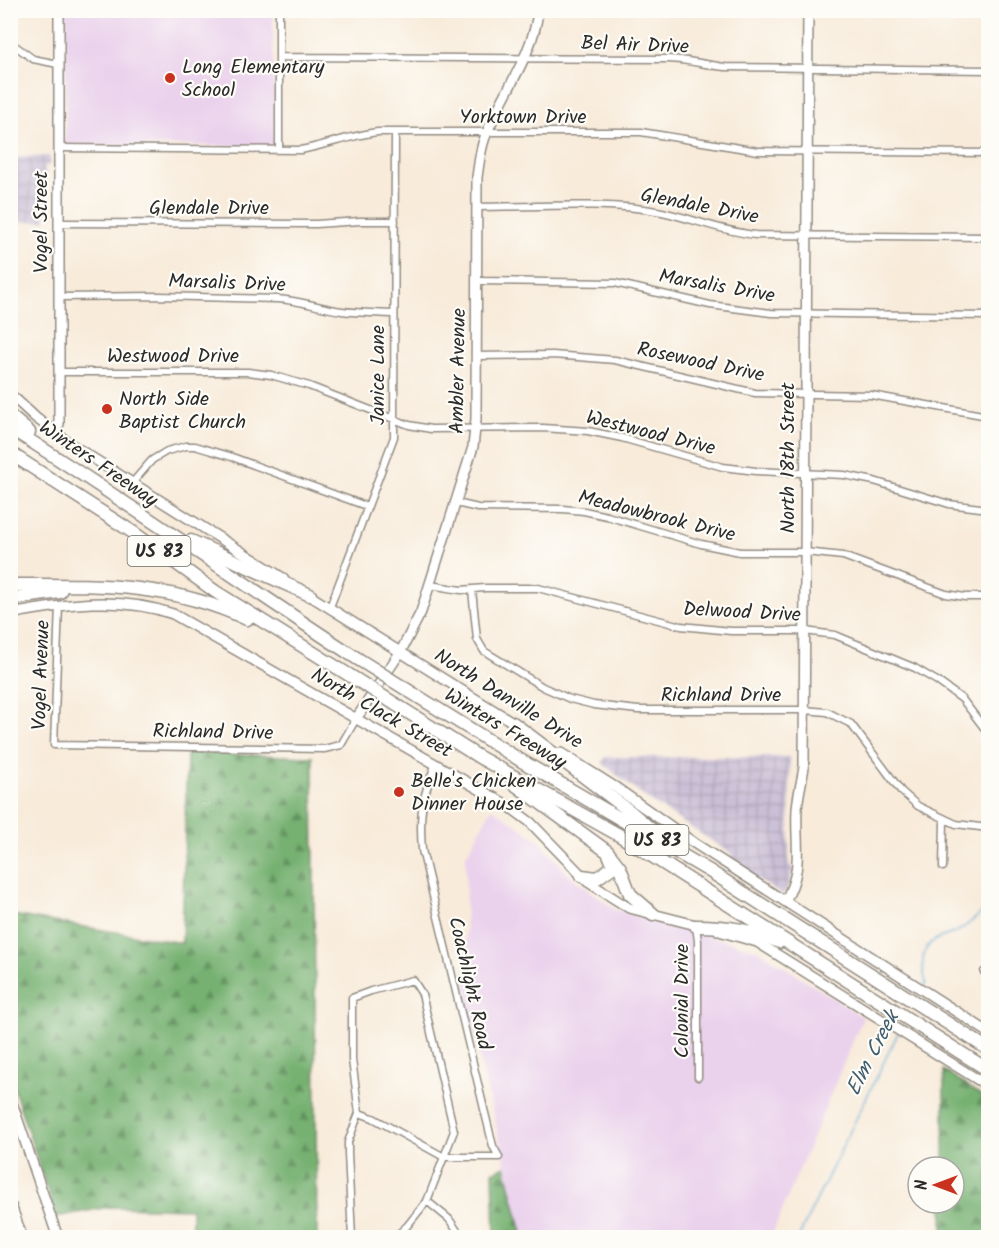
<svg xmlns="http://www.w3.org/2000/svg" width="999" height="1248" font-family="Kalam,sans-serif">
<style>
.built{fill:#ead1ec}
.industrial{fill:url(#industrial-grid)}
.forest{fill:url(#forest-firs);stroke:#506e4e;stroke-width:1.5}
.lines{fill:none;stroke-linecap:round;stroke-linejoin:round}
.stream{stroke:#5aa6d3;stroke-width:1.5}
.street-casing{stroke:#928b82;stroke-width:9}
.secondary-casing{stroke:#928b82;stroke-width:12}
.highway-casing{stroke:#928b82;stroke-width:15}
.street{stroke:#fff;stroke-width:6}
.secondary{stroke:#fff;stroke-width:9}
.highway{stroke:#fff;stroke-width:12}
.highway-bridge-casing{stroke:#928b82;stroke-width:15;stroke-linecap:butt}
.highway-bridge{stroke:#fff;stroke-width:12}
.poi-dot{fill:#c8321e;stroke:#fdfcf7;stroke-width:2}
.labels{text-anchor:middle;stroke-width:4.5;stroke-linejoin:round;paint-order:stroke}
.shield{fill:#fdfcf7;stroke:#6a6a68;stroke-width:1.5}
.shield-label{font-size:18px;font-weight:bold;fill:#2b2b2b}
.street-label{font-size:20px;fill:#2b2b2b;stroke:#fdfcf7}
.poi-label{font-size:20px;fill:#2b2b2b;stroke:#fdfcf7;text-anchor:start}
.water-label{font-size:21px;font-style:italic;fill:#3e5c6e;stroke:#fdfcf7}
</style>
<defs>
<pattern id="industrial-grid" width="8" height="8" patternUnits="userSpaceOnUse" patternTransform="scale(1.5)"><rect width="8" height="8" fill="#cabfd6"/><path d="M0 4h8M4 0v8" fill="none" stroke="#aea4b8"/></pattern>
<pattern id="forest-firs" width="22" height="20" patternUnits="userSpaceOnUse" patternTransform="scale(1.5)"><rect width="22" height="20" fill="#76b171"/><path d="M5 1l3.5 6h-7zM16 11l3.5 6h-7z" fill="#61905d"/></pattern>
</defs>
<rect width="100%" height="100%" fill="#fdfcf7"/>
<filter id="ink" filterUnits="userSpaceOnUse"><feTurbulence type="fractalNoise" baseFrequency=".0167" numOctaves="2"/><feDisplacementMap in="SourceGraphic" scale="12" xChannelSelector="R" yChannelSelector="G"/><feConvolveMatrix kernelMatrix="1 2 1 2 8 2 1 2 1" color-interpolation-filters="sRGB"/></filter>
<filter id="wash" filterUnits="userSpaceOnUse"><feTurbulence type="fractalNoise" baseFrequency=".008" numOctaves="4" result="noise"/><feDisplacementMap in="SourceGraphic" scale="24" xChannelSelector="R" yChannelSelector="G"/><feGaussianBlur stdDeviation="1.35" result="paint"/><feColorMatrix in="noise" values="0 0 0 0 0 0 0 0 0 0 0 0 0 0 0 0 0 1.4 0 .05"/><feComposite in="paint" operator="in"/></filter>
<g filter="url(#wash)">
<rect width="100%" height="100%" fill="#f8ebda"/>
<path class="built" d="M66 11H273L274 146 65 145Z
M492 808 538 840 570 876 616 910 758 950 863 1017 771 1237H523L465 997 466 856Z"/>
<path class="industrial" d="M50 156V165L45 166 46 221 11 222V158Z
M605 757H790L789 865 793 868 789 885 784 894 779 893 729 861 732 854 647 799 602 763Z"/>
<path class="forest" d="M187 753 313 757 317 1237H192V1209L109 1207 56 1217 11 1080V915L182 943Z
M944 1070 988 1101V1237H943V1203H954V1167H944Z
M505 1166 523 1237H495L493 1172Z"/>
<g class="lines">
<path class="stream" d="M924 987 926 983C922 968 919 949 935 940 942 936 951 935 958 931 969 925 979 915 988 907
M798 1238 898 1033"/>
</g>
</g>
<g filter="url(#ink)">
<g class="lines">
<g class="street-casing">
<path id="street" d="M10 42 33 59 58 64
M279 57 666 59C686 59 705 65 725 67L988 70
M58 148 301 150C327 145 352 135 378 132H641L758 151 988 153
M279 150V10
M477 207C535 207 606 201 662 212 694 219 724 232 756 235L988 237
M59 223 316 224 360 221H395
M476 281 615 283 710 305 771 313 988 316
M58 297 159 296 277 299C299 300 320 308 342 311 359 313 376 313 393 314
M476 356 553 355 615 360 755 393 871 395 988 416
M59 372H248L271 375 309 386 409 425 431 429 543 428 588 431 622 438 723 467 756 471 844 475 874 481 949 504 988 509
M133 482 152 460 167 451 186 446H195L232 457 366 506
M456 503 478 508 563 509 584 511 607 516 701 544 740 552H805L843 556 946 594 965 597H988
M430 585 461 590 485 588H538L681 626 731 631H805L835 635 915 668 937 681 962 699 988 733
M472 590 477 639 484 651 543 687 570 699 594 705 638 710H804L827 712 851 724 901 791 918 806 956 824 988 828
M59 605 54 745 324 749 341 745 356 719
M330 607 394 437 395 132
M943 867 944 820
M696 926 698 941V1077
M984 972 988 974
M427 1201 449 1219 462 1238
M352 1238 348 1153V1142L359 1113
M394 1238 407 1226 427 1201 454 1131 422 994 413 980 371 991 352 998V1060L359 1113 373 1118 444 1157H499L493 1146 484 1109 422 850C419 812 422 798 436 763"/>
</g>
<g class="secondary-casing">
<path id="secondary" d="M10 394 36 418 72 445 283 578
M54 432 59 424V10
M304 592 519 726
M10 614C65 604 119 595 173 614L507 805 530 822 588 882 629 908 700 926
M356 719 401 651 421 612 473 447 476 419 477 177C479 164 480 152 484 140 499 99 535 53 538 10
M561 753 615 787 694 843 988 1032
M785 901C804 869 795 844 797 809 798 795 802 781 804 767L808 10
M719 931 757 942 988 1086
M10 1097 58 1238"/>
</g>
<g class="highway-casing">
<path id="highway" d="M10 416 29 432
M10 428C128 502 241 583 358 659
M10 453 134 533 216 592 349 675
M191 541 310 595
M10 585C94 585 169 582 247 619
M10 599 60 592
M409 691 520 760 711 872 988 1049
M395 704 479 757 619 835 988 1070
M513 723 632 813 654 832
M513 783 608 852 613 864 611 868 597 878 582 876
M610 855 620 868 630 894 653 914
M696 926C729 926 749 930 779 942
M10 1207 21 1238"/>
</g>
<use href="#street" class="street"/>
<use href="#secondary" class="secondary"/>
<use href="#highway" class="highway"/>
<g class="highway-bridge-casing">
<path id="highway-bridge" d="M358 659 409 691
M349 675 395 704"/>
</g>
<use href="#highway-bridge" class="highway-bridge"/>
</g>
</g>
<g class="poi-dot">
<circle cx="170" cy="78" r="6"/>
<circle cx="107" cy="409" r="6"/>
<circle cx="399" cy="792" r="6"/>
</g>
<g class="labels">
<g class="shield">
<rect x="127.5" y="536" width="63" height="30" rx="4.5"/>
<rect x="625.5" y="825" width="63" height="30" rx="4.5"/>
</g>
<g class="shield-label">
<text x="159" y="557">US 83</text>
<text x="657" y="846">US 83</text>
</g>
<g class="street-label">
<text transform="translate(635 44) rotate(2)" y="7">Bel Air Drive</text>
<text x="523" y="123">Yorktown Drive</text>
<text transform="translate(700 205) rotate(11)" y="7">Glendale Drive</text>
<text x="209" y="214">Glendale Drive</text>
<text transform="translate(40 222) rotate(-90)" y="7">Vogel Street</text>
<text transform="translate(227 282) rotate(2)" y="7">Marsalis Drive</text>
<text transform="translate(717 285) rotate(10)" y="7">Marsalis Drive</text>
<text x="173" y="362">Westwood Drive</text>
<text transform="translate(701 361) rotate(12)" y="7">Rosewood Drive</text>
<text transform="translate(457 371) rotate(-89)" y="7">Ambler Avenue</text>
<text transform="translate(377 375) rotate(-90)" y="7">Janice Lane</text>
<text transform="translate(651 432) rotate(14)" y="7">Westwood Drive</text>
<text transform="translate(787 458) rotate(-90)" y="7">North 18th Street</text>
<text transform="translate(99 463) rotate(34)" y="7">Winters Freeway</text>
<text transform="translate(657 515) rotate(14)" y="7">Meadowbrook Drive</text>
<text transform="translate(742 611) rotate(3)" y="7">Delwood Drive</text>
<text transform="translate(40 675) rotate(-88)" y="7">Vogel Avenue</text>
<text x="721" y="701">Richland Drive</text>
<text transform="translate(509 698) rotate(32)" y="7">North Danville Drive</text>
<text transform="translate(382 712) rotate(30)" y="7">North Clack Street</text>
<text transform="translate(506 728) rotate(31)" y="7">Winters Freeway</text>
<text transform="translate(213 731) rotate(1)" y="7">Richland Drive</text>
<text transform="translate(471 983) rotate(77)" y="7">Coachlight Road</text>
<text transform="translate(681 1001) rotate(-90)" y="7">Colonial Drive</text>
</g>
<g class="poi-label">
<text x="182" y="73">Long Elementary<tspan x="182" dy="23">School</tspan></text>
<text x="119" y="405">North Side<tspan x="119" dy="23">Baptist Church</tspan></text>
<text x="411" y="787">Belle's Chicken<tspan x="411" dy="23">Dinner House</tspan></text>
</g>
<g class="water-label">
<text transform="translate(872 1053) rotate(-63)" y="7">Elm Creek</text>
</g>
</g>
<rect width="999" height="1248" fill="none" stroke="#fdfcf7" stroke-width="36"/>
<g transform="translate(936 1185) rotate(270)"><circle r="28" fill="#fdfcf7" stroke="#a9a8a5" stroke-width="1.5"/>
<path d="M0-4.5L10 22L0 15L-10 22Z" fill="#c8321e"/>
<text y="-9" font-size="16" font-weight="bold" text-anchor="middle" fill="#2b2b2b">N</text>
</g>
</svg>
